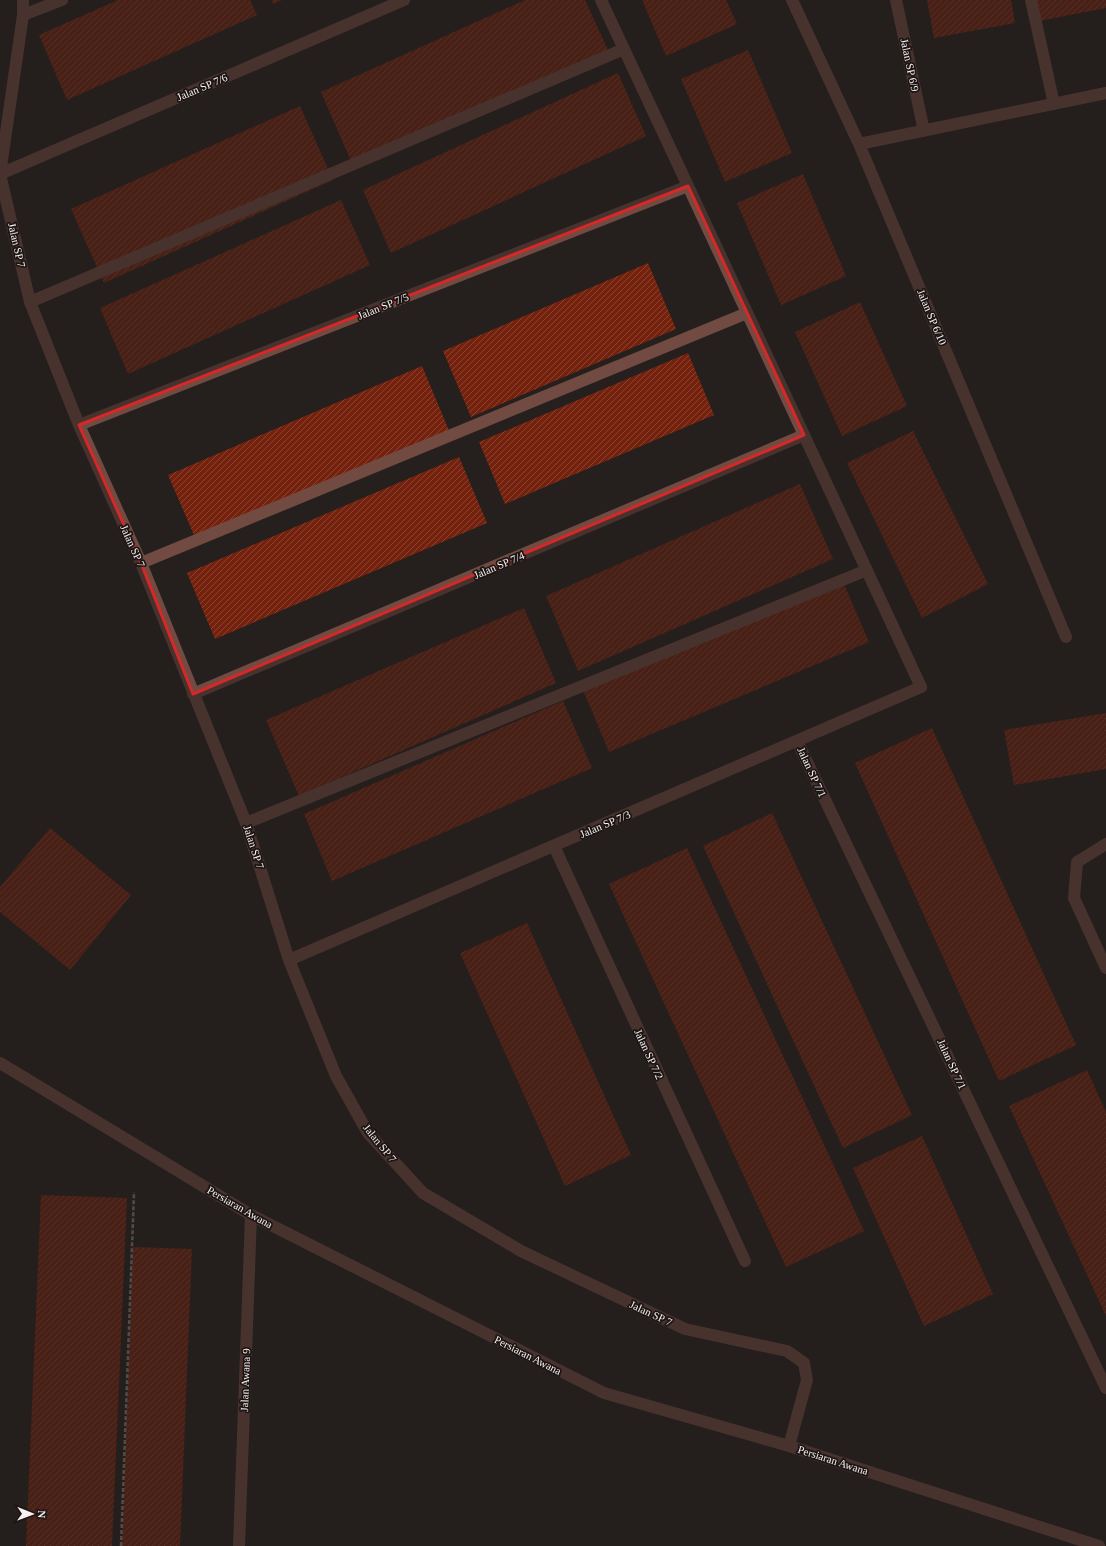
<svg xmlns="http://www.w3.org/2000/svg" width="1106" height="1546" font-family="Georgia,serif">
<style>
.building{fill:url(#building-hatch)}
.lines{fill:none;stroke-linecap:round;stroke-linejoin:round}
.path{stroke:#888281;stroke-width:2.5;stroke-dasharray:4 2;stroke-linecap:butt}
.service{stroke:#714b42;stroke-width:12}
.minor{stroke:#714b42;stroke-width:12}
.tertiary{stroke:#714b42;stroke-width:12}
.marked{fill:none;stroke:#d62828;stroke-width:3;stroke-linejoin:round}
.labels{text-anchor:middle;stroke-width:3.5;stroke-linejoin:round;paint-order:stroke}
.street-label{font-size:11px;fill:#f6f1f0;stroke:#1c1514}
</style>
<defs>
<pattern id="building-hatch" width="6" height="6" patternUnits="userSpaceOnUse"><rect width="6" height="6" fill="#74220e"/><path d="M-1 1l2-2M0 6l6-6M5 7l2-2" fill="none" stroke="#884331"/></pattern>
</defs>
<rect width="100%" height="100%" fill="#251f1d"/>
<path class="building" d="M118 0H250L257 15 67 100 39 35Z
M272 0H282L273 4Z
M525 0H585L609 52 354 168 321 92Z
M642 0H726L737 24 666 56Z
M927 0H1011L1015 23 934 38Z
M1036 0H1106V8L1039 21Z
M748 50 792 153 725 182 681 79Z
M618 73 646 136 391 253 363 190Z
M300 106 333 180 104 283 71 209Z
M803 174 846 276 781 305 737 203Z
M341 200 370 265 128 374 100 308Z
M648 263 676 329 471 417 443 351Z
M860 302 907 406 842 436 795 332Z
M688 353 714 415 505 504 479 442Z
M422 366 450 433 197 542 168 475Z
M913 431 988 584 922 618 847 463Z
M459 457 487 523 215 639 187 573Z
M800 484 833 559 578 671 546 596Z
M840 575 869 642 609 752 581 685Z
M524 608 556 683 299 796 266 720Z
M563 701 592 768 332 881 304 814Z
M1106 713V769L1014 785 1004 730Z
M932 728 1076 1045 999 1081 855 763Z
M772 813 912 1115 843 1148 703 846Z
M50 828 131 895 70 970 0 912V887Z
M687 848 864 1231 786 1267 609 884Z
M527 923 631 1155 565 1186 460 953Z
M1087 1070 1106 1112V1316L1009 1106Z
M922 1136 993 1294 924 1326 853 1168Z
M41 1195 127 1198 112 1546H26Z
M133 1247 192 1249 180 1546H122Z"/>
<g class="lines">
<path class="path" d="M121 1546 134 1192"/>
<path class="service" d="M601 0 688 186
M1031 0 1054 104
M23 15 62 0
M30 302 624 49
M804 435 921 687
M141 563 747 313
M246 823 867 570"/>
<path class="minor" d="M23 0V15L0 174 30 302 79 425 141 563 246 823 289 960 336 1076 368 1133 423 1193 521 1251 685 1329 787 1351 804 1363 807 1380 789 1446
M792 0 859 144 1066 637
M896 0 924 131
M859 144 1106 93
M0 174 404 0
M79 425 688 186 804 435 193 694
M797 741 1106 1388
M1106 844 1077 862 1074 898 1106 968
M554 846 745 1261
M289 960 921 687
M239 1546 251 1215"/>
<path class="tertiary" d="M0 1063 251 1215 604 1393 789 1446 1099 1546"/>
</g>
<path d="M0 0H1106V1546H0ZM688 186 804 435 193 694 141 563 79 425Z" fill="#251f1d" fill-opacity=".55" fill-rule="evenodd"/>
<path class="marked" d="M688 186 804 435 193 694 141 563 79 425Z"/>
<g class="labels">
<g class="street-label">
<text transform="translate(910 65) rotate(78)" y="4">Jalan SP 6/9</text>
<text transform="translate(202 87) rotate(-23)" y="4">Jalan SP 7/6</text>
<text transform="translate(17 245) rotate(77)" y="4">Jalan SP 7</text>
<text transform="translate(383 306) rotate(-22)" y="4">Jalan SP 7/5</text>
<text transform="translate(932 317) rotate(67)" y="4">Jalan SP 6/10</text>
<text transform="translate(133 546) rotate(66)" y="4">Jalan SP 7</text>
<text transform="translate(499 565) rotate(-23)" y="4">Jalan SP 7/4</text>
<text transform="translate(812 772) rotate(65)" y="4">Jalan SP 7/1</text>
<text transform="translate(605 824) rotate(-23)" y="4">Jalan SP 7/3</text>
<text transform="translate(254 847) rotate(72)" y="4">Jalan SP 7</text>
<text transform="translate(649 1054) rotate(65)" y="4">Jalan SP 7/2</text>
<text transform="translate(952 1064) rotate(65)" y="4">Jalan SP 7/1</text>
<text transform="translate(380 1143) rotate(51)" y="4">Jalan SP 7</text>
<text transform="translate(240 1207) rotate(30)" y="4">Persiaran Awana</text>
<text transform="translate(651 1313) rotate(25)" y="4">Jalan SP 7</text>
<text transform="translate(528 1355) rotate(27)" y="4">Persiaran Awana</text>
<text transform="translate(245 1380) rotate(-88)" y="4">Jalan Awana 9</text>
<text transform="translate(833 1460) rotate(18)" y="4">Persiaran Awana</text>
</g>
</g>
<g transform="translate(32 1514) rotate(91)" stroke="#1c1514" stroke-width="3" paint-order="stroke">
<path d="M0-3L7 15L0 10L-7 15Z" fill="#f6f1f0"/>
<text y="-6" font-size="11" font-weight="bold" text-anchor="middle" fill="#f6f1f0">N</text>
</g>
</svg>
